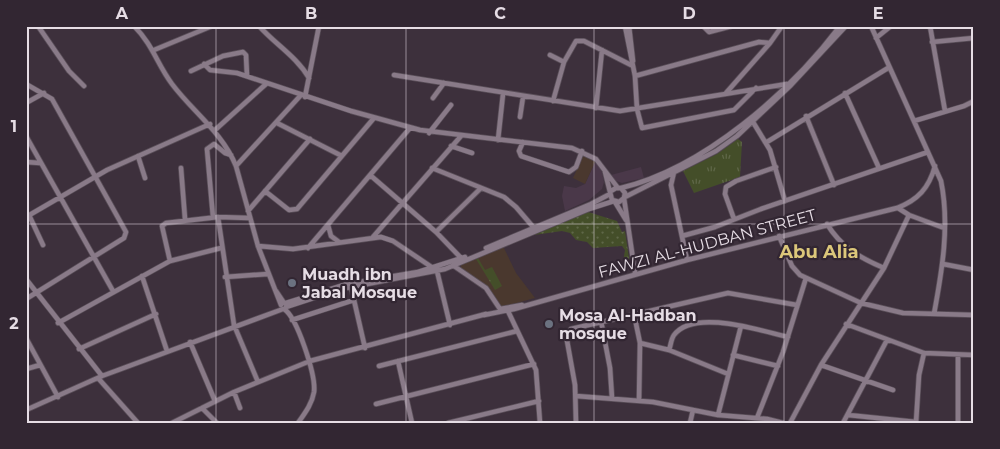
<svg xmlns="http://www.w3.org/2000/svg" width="1000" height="449" font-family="Montserrat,sans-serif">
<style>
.built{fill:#4a3849}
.education{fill:#4a382e}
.grass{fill:url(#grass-dots)}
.park{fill:url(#park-tufts)}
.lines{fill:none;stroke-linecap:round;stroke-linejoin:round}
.minor-casing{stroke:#5a4f59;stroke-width:6}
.minor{stroke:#897a88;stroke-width:4.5}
.grid{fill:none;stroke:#e6dde5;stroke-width:1;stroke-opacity:0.55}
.worship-dot{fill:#6b7280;stroke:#322632;stroke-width:2}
.labels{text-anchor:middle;stroke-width:4.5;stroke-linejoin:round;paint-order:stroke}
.street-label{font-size:16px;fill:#e6dde5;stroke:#322632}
.poi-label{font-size:16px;font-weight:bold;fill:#e6dde5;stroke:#322632;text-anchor:start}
.neighbourhood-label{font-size:18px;font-weight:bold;fill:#dcc77a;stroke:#322632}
.neatline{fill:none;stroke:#e6dde5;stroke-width:2}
.grid-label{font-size:16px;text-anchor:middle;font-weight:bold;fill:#e6dde5}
</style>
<defs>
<pattern id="grass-dots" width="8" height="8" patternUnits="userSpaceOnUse" patternTransform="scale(1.25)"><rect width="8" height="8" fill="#444e29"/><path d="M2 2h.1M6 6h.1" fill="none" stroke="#5f6748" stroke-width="1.8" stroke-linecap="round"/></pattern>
<pattern id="park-tufts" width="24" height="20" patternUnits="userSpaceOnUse" patternTransform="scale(1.25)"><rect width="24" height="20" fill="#444e29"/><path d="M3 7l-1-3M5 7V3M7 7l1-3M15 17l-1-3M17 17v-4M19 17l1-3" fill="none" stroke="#5f6748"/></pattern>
</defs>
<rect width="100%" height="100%" fill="#3d303c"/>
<path class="built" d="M596 160 602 172 604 182 602 189 589 200 565 211 562 196 564 186 576 188 585 184Z
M641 167 644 178 622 183 616 181 611 175Z"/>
<path class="education" d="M584 154 596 160 585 184 573 178Z
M503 246 516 273 535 298 502 307 487 286 461 269V263Z"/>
<path class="grass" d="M588 212 617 221 622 232 625 231 629 258 627 266 622 269 625 250 622 246 593 248 587 242 576 240 570 233 562 231 534 235Z"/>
<path class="park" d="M738 139 742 142 740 177 694 193 683 171 717 154Z
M478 258 485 270 492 267 502 286 495 290 476 259Z"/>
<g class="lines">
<g class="minor-casing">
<path id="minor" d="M38 26 69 71 84 86
M134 26C153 45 157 64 172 84 193 112 222 132 236 166L258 246 281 305
M259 26C275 44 297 57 309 78
M625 26 635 76 637 109 642 128 734 110 756 88
M629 26 633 61
M703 26 709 32 732 26
M871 26 941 181C950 225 942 271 934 314
M930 26 945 111
M876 38 891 26
M932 42 974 38
M154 50 212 26
M550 55 564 62
M204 64 210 70 237 73 351 111 420 130 572 148 596 159 618 188
M191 71 223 56 243 52 246 55 247 76
M394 75 620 111 787 84
M635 76 759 42 770 43 782 26
M26 84 52 99 126 232 124 238 26 299
M726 93 770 43
M845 93 879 168
M305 97 319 26
M433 98 444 83
M553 101 564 62 576 41H584L631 65
M26 103 44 93
M596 108 602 50
M806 116 834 185
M520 117 523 97
M914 121 964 106 974 101
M753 122 770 150 785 201
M277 123 340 155
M215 130 266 84
M429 133 451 105
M26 136 113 291
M498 140 503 94
M523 142 519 151 521 156 569 172 576 167 582 151
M767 142 888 68
M451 146 472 153
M138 156 145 178
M26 162 40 163
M236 166 301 95
M181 168 185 219
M432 168 504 197 516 207 534 228
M605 172 612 200 619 202 624 198 625 193 621 188H616L611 191
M674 172 671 185 687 260
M370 175 436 232 462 259
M621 188C704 168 789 93 840 26
M265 191 289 210 297 209 374 118
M625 197 716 151 737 136 791 85 846 26
M624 198 635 273
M615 202 626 220
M898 208 909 215 944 228
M248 211 310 139
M29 215 43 245
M26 217 107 170 210 124
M213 217 207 149 214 144 225 153 231 155
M218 217 234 325 258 382
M734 219 725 194 726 187 736 181 776 167
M827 224C841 247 860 258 884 268
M328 225 331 236 339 242
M436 232 481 188
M682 236 715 227 761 209 928 152
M779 236 792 266 800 275 861 303 903 313 974 315
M373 237 461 136
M258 246 293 249 381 237 393 241 433 268
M308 248 410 128
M486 248 591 204 610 194
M170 261 162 226 166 223 218 217 249 218
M943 264 974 270
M454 266 486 288 500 309
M437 271 450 325
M142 276 167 351
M225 277 268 274
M26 279 102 376
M351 287 365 348
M276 291 284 303
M286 303 347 284 418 272 465 257
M286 307 341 289 445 269 589 209 614 201
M284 309C297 317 316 375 314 392 312 404 305 413 298 423
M500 309 522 305
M507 309 536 370 540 423
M634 314 640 343 639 401
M484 315 514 309 687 260 897 208C918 200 929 188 935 166
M292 320 354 300
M601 321 610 368 612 398
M58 323 170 261 221 248
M846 324 924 353 974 355
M26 338 58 397
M190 342 215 401
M640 343 669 350 728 374
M79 349 156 314
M669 350C671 345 671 339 674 335 694 308 761 331 788 337
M733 355 778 366
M398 361 412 423
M821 365 893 390
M379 366 517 331
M26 369 40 365
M98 378 138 423
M234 392 240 408
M576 396 653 402 718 415 767 419 783 423
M376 404 534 364
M202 408 217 423
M26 410 102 376 283 309
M718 415 741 326
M848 415 916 422
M757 418 783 352 806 278
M172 423 234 392 310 361 486 314
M448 423 539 401
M576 423 575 385 566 335 571 329 728 293 797 305
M690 423 693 410
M790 423 821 365 884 268 909 215
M843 423 887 340
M916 423 919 375 924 353
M958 423V356"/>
</g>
<use href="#minor" class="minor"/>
</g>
<path class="grid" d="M216 26V423M406 26V423M594 26V423M784 26V423M26 224H974"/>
<g class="worship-dot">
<circle cx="292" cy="283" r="5"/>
<circle cx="549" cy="324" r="5"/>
</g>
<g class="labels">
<g class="street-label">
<text transform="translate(707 243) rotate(-15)" y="6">FAWZI AL-HUDBAN STREET</text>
</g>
<g class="poi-label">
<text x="302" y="280">Muadh ibn<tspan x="302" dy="18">Jabal Mosque</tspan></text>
<text x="559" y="321">Mosa Al-Hadban<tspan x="559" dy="18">mosque</tspan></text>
</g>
<g class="neighbourhood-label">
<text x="819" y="258">Abu Alia</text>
</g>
</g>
<rect width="1000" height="449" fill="none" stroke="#322632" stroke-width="55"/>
<rect x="28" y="28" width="944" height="394" class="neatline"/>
<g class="grid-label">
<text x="122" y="19">A</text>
<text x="311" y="19">B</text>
<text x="500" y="19">C</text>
<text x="689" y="19">D</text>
<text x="878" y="19">E</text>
<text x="14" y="132">1</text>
<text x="14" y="329">2</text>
</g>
</svg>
